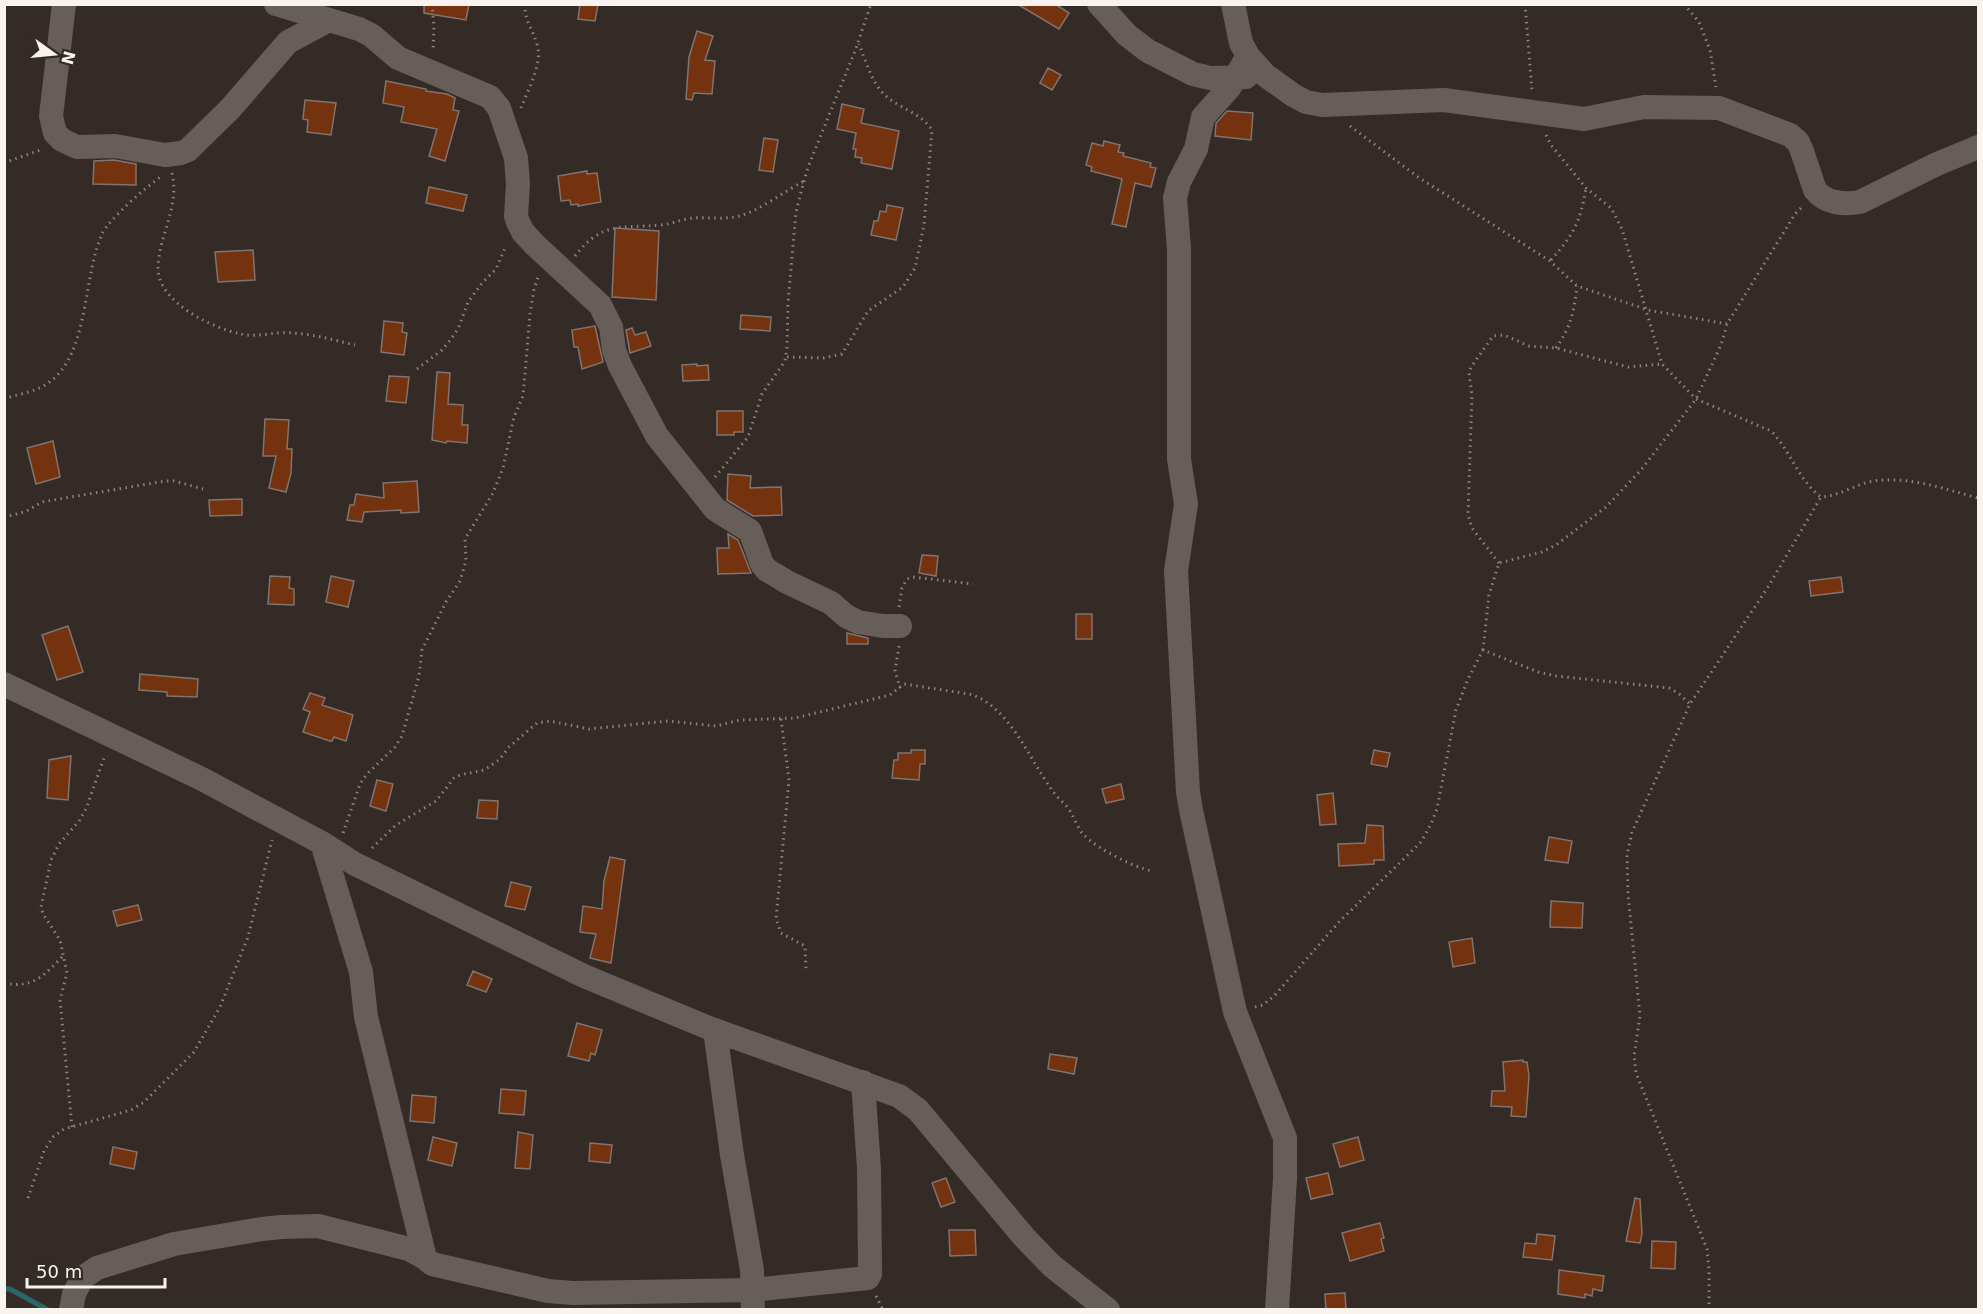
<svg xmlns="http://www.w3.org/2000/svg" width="1983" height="1314" font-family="'DejaVu Sans',sans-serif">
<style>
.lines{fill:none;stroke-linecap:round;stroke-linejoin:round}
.stream{stroke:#2a676a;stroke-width:5}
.building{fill:#74320e;stroke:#7f746f;stroke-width:1.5}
.path{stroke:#8c8480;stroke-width:3;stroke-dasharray:1.5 4.5;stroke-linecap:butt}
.minor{stroke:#685e59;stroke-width:24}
</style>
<rect width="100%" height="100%" fill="#342b27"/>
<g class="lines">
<path class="stream" d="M4 1289H10L48 1310"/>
</g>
<path class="building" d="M424 4H469L466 20 424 13Z
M580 4H598L595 21 578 19Z
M1017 4H1055L1069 13 1059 29Z
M697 31 713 36 705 60 715 61 712 94 694 93 692 100 686 99 689 57Z
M1048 68 1061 75 1052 90 1040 83Z
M386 81 426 89V91L447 94 455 98 453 110 459 111 445 161 429 156 437 129 401 122 404 107 383 103Z
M305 100 336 103 331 135 307 132 308 120 303 119Z
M842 104 864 109 861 123 899 131 892 169 861 163 862 158 855 157 856 149H853L856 133 837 129Z
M1227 111 1253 113 1251 140 1215 136 1216 123Z
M764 138 778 140 773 172 759 170Z
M1104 141 1120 145 1118 152 1124 153 1123 156 1151 163 1150 167 1156 168 1151 187 1135 183 1126 227 1112 224 1122 179 1091 171 1092 167 1086 165 1092 143 1103 146Z
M114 160 136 164V185L93 184 94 161Z
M587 171V174L597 173 601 202 578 206V204L571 205 570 200 561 201 558 176Z
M429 187 467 195 463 211 426 203Z
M887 205 903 208 896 240 871 235 874 221H878L880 211 886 212Z
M615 228 659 231 656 300 612 297Z
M253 250 255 280 218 282 215 252Z
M741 315 771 317 770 331 740 329Z
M384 321 403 323 402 332 407 333 404 355 381 352Z
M595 326 603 362 582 369 578 347H574L572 330Z
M632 328 635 335 646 332 651 346 630 353 626 330Z
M697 364V366L708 365 709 380 683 381 682 365Z
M437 372 450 373 448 404 463 405 462 425H468L467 443 447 441 446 443 432 440Z
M389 376 409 377 406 403 386 401Z
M717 411H743V432H734V435H717Z
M265 419 289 420 287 449H292L291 473 286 492 269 488 276 456H263Z
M53 441 60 477 36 484 27 448Z
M728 474 751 476 750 488 781 487 782 515 753 516 727 500Z
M417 481 419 512 401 513V510L364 512 362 522 347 520 350 505H354L356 494 384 498 383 483Z
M242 499V515L210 516 209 500Z
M728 534 738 540 751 573 718 574 717 548H729Z
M922 555 938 556 936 576 919 573Z
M270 576 290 577 289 588 294 589V605L268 604Z
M331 576 354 581 348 607 326 602Z
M1841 577 1843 592 1811 596 1809 581Z
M1076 614H1092V639H1076Z
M68 626 83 672 57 680 42 635Z
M847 633 868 638V644H847Z
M140 674 198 679 197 697 167 696V692L139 690Z
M310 693 325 698 322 705 353 715 346 741 334 737 332 741H330L303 732 310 712 303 709Z
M911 750H925V764H920L919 780 892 778 894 760H898V753H911Z
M1374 750 1390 753 1387 767 1371 764Z
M71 756 68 800 47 798 49 760Z
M377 780 393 784 386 811 370 806Z
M1121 784 1124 799 1106 803 1102 789Z
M1333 793 1336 824 1320 825 1317 795Z
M479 800 498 801 497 819 477 818Z
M1367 825 1383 826 1384 860H1374V864L1339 866 1338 844 1365 843Z
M1549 837 1572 841 1568 863 1545 860Z
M610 857 625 860 611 963 590 958 596 934 580 932 583 906 602 909 604 881Z
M511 882 531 887 525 910 505 906Z
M1551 901 1583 903 1582 928 1550 927Z
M138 905 142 920 117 926 113 911Z
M1472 938 1475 963 1453 967 1449 942Z
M473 971 492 979 486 992 467 985Z
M577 1023 602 1030 595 1055 591 1053 589 1061 568 1056Z
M1050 1054 1077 1058 1074 1074 1048 1069Z
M1523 1060V1062H1527L1529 1076 1526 1117 1511 1116 1512 1107 1491 1106 1492 1091H1505L1503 1062Z
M501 1089 526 1091 524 1115 499 1113Z
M412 1095 436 1097 434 1123 410 1121Z
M518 1132 533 1135 530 1169 515 1168Z
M433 1137 457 1143 452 1166 428 1160Z
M1358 1137 1364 1160 1340 1167 1333 1144Z
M590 1143 612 1145 610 1163 589 1161Z
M113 1147 137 1152 134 1169 110 1164Z
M1328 1173 1333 1194 1311 1199 1306 1178Z
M946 1178 955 1202 941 1207 932 1183Z
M1635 1198 1640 1199 1642 1234 1640 1243 1626 1241Z
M1380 1223 1384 1238 1381 1239 1384 1251 1350 1261 1342 1233Z
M949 1230H975L976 1255 950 1256Z
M1537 1234 1555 1236 1552 1260 1523 1257 1525 1243 1536 1244Z
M1652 1241 1676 1242 1675 1269 1651 1268Z
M1559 1270 1604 1276 1602 1291 1593 1289 1592 1296 1585 1294V1298L1558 1294Z
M1345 1293 1346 1310H1326L1325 1294Z"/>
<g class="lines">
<path class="path" d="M432 4 434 26 433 51
M1525 4 1532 91
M1684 4 1699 22 1710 50 1716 87
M521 108C528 89 543 64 537 44 533 30 524 20 525 4
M1350 126 1418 177 1550 261 1577 286 1648 310 1727 324
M1546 135 1551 145 1586 188 1611 208 1622 229 1662 364 1696 399 1771 431C1791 451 1798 480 1821 497 1840 496 1855 484 1874 481 1910 476 1944 489 1978 498
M4 163 43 149
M172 173C180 206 159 235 158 267 157 302 212 328 241 334 258 338 275 331 292 333 313 334 334 340 355 345
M575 256C603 220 621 229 661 225 672 224 682 219 693 218 708 217 724 220 739 216 759 211 785 191 804 181
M1551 260C1574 234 1580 223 1586 188
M1556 348C1571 327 1574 311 1577 286
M787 357 823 358 842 354 868 311 903 287 915 268 924 225 932 130C921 112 894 107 881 91 870 77 865 59 859 44
M417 369 442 350 451 339 458 329 468 302 482 283 496 269 506 246
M4 399C18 394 36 392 48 383 89 356 83 276 102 234 109 219 147 186 162 176
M715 477 748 437 762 394 785 361 787 347 788 302 796 212 801 192 808 167 855 51 871 4
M4 517 25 512 42 502 165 481H174L203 489
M1499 563 1472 528 1468 515 1472 395 1469 373 1471 367 1493 336 1504 335 1529 346 1556 348 1628 367 1662 364
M899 607 902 588 907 579 913 577 973 584
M899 646 895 671 900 688
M1483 650 1489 595 1499 563 1542 552 1556 545 1606 507 1641 470 1696 399 1721 345 1727 324 1795 214 1803 206
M781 719 789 780 776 919 781 933 805 946 806 969
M343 833 360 784 366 775 395 747 402 736 419 676 422 650 446 602 460 581 466 561 465 539 493 493 503 468 514 417 523 396 530 314 534 289 538 277
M372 848 396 825 436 801 454 778 460 775 484 770 499 760 509 747 537 723 550 721 589 729 668 721 716 726 740 720 795 718 890 695 904 684 969 694C1008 704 1030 760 1052 790 1057 798 1065 803 1070 811 1075 819 1078 829 1084 835 1096 848 1135 868 1152 871
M4 983C34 989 44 975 64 955
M1255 1007 1263 1005 1275 995 1338 923 1421 842 1431 824 1437 809 1456 710 1468 679 1483 650 1538 672 1556 676 1669 688 1678 693 1690 704
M72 1127 60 1000 67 973 60 940 43 914 41 907 51 860 59 844 79 821 86 809 105 755
M28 1198 44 1151 53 1137 64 1129 131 1110 144 1102 194 1052 220 1007 248 937 272 840
M876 1296 883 1310
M1709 1310V1270L1707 1249 1636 1073 1634 1056 1640 1016 1628 894 1627 855 1632 832 1690 704 1768 587 1821 497"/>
<path class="minor" d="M64 4 51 116 55 133 62 140 77 147 115 146 165 155 181 153 188 150 230 109 288 42 329 20
M276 4 359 29 371 35 398 58 490 97 499 108 516 158 518 184 516 216 518 222 523 232 535 245 600 305 611 327 614 350 620 366 657 436 715 509 750 531 762 564 767 570 787 582 831 603 846 616 858 622 883 626H900
M1099 4 1127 35 1148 51 1193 74 1210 78 1246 77
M1233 4 1241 43 1248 56 1265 75 1293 95 1306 102 1322 105 1444 100 1584 119 1644 107 1719 108 1790 135 1798 142 1802 151 1815 190C1825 203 1844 205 1860 202L1937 164 1978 147
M1248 56 1229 88 1203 117 1196 149 1179 182 1175 198 1179 249V459L1186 504 1176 571 1188 792 1191 810 1235 1012 1285 1138V1178L1277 1310
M4 684 202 779 322 843 355 864 584 976 709 1028 899 1096 918 1110 1024 1237 1052 1266 1108 1310
M322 843 361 972 366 1017 425 1258 432 1264 548 1291 573 1293 752 1290 868 1278 870 1274V1268L869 1169 863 1082
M715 1030 732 1155 752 1270 753 1310
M71 1310 74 1294 82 1278 97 1268 174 1244 262 1229 281 1227 318 1226 409 1249 425 1258"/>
</g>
<rect width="1983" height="1314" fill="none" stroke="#f9f3f0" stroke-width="12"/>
<g transform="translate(54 54) rotate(105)" stroke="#342b27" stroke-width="4.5" paint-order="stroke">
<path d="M0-4.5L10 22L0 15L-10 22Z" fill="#f9f3f0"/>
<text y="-9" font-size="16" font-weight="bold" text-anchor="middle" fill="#f9f3f0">N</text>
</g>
<path d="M27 1278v9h138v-9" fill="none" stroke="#f9f3f0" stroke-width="3"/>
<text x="36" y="1278" font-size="18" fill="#f9f3f0" stroke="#342b27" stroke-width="4.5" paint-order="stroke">50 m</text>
</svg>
